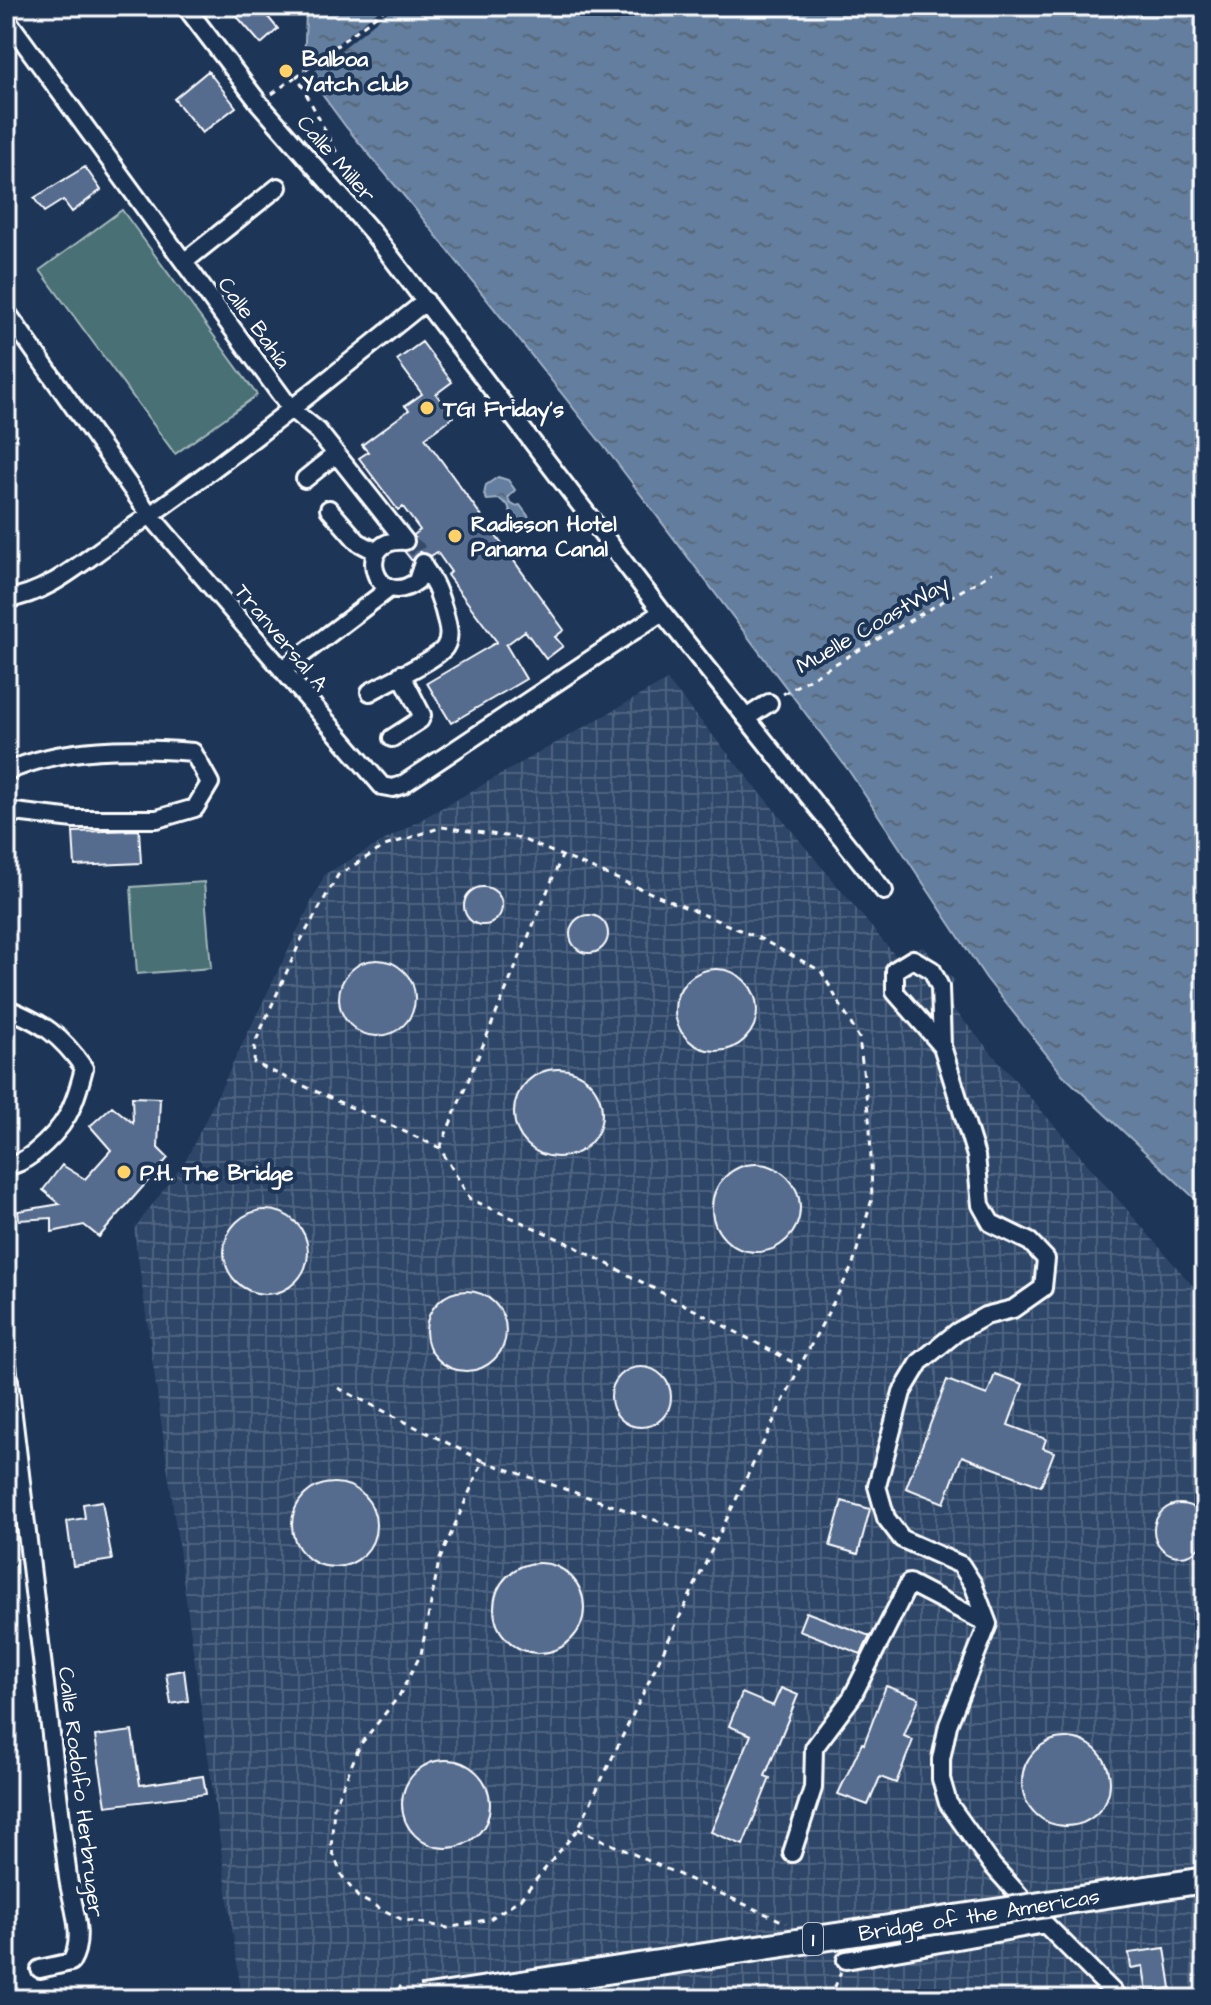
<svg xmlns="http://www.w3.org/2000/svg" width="1211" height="2005" font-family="'Architects Daughter',sans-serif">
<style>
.industrial{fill:url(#industrial-grid)}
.green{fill:#487074;stroke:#a4b8ba;stroke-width:2}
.water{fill:url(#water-ripples);stroke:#a2b2c5;stroke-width:2}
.pier{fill:#1d3557}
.building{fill:#556c8f;stroke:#fff;stroke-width:2}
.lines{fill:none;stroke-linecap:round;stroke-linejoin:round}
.minor-tunnel{stroke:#344968;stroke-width:16;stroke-dasharray:16 8;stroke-linecap:butt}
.minor-casing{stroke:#fff;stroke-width:22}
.path{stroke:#fff;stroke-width:3;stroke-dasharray:6 6;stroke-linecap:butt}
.minor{stroke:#1d3557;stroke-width:16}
.highway-bridge-casing{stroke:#fff;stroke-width:30;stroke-linecap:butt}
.highway-bridge{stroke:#1d3557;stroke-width:24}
.poi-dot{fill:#ffd166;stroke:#1d3557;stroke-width:3}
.labels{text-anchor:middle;stroke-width:8;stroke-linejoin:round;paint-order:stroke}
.shield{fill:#1d3557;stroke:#bbc2cd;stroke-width:2}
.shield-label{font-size:20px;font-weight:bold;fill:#fff}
.poi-label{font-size:22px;font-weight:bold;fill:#fff;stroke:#1d3557;text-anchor:start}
.street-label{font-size:22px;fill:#fff;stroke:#1d3557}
</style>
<defs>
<pattern id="industrial-grid" width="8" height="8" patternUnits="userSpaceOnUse" patternTransform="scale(2)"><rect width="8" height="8" fill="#2e4668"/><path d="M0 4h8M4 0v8" fill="none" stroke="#4d627f"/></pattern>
<pattern id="water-ripples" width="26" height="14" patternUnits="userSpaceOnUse" patternTransform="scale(2)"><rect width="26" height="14" fill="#647e9e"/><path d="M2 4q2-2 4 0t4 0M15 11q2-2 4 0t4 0" fill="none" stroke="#596879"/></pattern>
</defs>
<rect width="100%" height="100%" fill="#1d3557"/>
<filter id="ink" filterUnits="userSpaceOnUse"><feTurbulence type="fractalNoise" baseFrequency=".0125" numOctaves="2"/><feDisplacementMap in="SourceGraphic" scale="16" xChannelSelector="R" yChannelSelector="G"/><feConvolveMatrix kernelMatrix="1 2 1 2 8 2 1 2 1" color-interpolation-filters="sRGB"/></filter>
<g filter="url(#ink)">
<path class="industrial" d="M667 680 897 958 923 947 955 981 945 990V999L1205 1300V1999H242L134 1229 186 1160 325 874Z"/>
<path class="green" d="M122 210 257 395 175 454 40 270Z
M204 882 211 968 137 974 131 887Z"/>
<path class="water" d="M299 6H1205V1208L1063 1075 986 978 849 771 617 463 415 209 346 127 304 70 306 12Z
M498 477 508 480 515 490 508 498 510 503 515 506 520 505 534 524 520 534 509 520 511 514 508 505 499 499 487 500 484 495 486 485Z"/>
<path class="pier" d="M384 6H395L309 76 304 70Z"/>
<path class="building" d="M228 6H259L278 29 261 44Z
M208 71 236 107 202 133 174 99Z
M85 167 101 190 72 212 63 200 44 212 34 198Z
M422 342 452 382 436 394 453 417 425 438 564 630 555 637 563 646 546 659 525 631 506 645 526 679 451 723 427 683 497 642 447 575 451 572 437 552 431 556 420 552 412 561 405 552 415 546 414 535 420 530 403 507 398 510 359 458 368 452 362 445 409 410 405 406 422 394 397 360Z
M139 830 141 863 75 866 73 832Z
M464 906a19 19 0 1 1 38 0a19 19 0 1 1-38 0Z
M570 934a19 19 0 1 1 38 0a19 19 0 1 1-38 0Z
M339 998a38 38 0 1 1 76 0a38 38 0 1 1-76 0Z
M675 1010a41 41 0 1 1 82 0a41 41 0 1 1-82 0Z
M514 1113a44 44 0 1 1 88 0a44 44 0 1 1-88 0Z
M132 1097 160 1098 158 1148 168 1158 99 1237 84 1225 52 1232V1218L19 1220 18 1211 60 1204 43 1190 62 1165 85 1179 111 1150 90 1126 112 1106 133 1123Z
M712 1208a44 44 0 1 1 88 0a44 44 0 1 1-88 0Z
M224 1252a42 42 0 1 1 84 0a42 42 0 1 1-84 0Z
M426 1331a40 40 0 1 1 80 0a40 40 0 1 1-80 0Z
M611 1397a30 30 0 1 1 60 0a30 30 0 1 1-60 0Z
M995 1374 1023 1384 1008 1425 1046 1439 1043 1448 1054 1452 1041 1486 962 1456 944 1503 906 1488 947 1380 987 1395Z
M292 1525a42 42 0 1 1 84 0a42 42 0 1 1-84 0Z
M102 1501 112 1560 73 1566 67 1521 85 1518 83 1504Z
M842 1501 870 1509 858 1554 830 1546Z
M1154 1530a26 26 0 1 1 52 0a26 26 0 1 1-52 0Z
M494 1608a45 45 0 1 1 90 0a45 45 0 1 1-90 0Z
M806 1612 870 1636 861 1654 799 1630Z
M184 1670 188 1701 171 1704 166 1673Z
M886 1686 919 1698 904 1736 913 1740 896 1783 880 1777 868 1805 838 1794 862 1743 864 1744Z
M781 1688 798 1695 765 1776 770 1778 743 1845 711 1832 751 1735 729 1726 742 1693 773 1706Z
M132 1731 140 1785 203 1776 206 1794 106 1806 95 1736Z
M1022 1782a44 44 0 1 1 88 0a44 44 0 1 1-88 0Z
M402 1804a44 44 0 1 1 88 0a44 44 0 1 1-88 0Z
M1165 1948 1171 1988 1147 1992 1143 1966 1131 1968 1129 1953Z"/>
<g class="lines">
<path class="minor-tunnel" d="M405 541 417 549 423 563"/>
<g class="minor-casing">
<path id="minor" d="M185 6 259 103 372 232 662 612 884 891
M6 18 291 409 318 431 405 541
M184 262 278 187
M6 311 150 515 382 786 393 788 402 785 662 612
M305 479 336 454
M329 509 358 542 377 552
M405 541C352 537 375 613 417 581L423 563
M6 599C48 594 83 561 117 538 224 465 325 382 426 301
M282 670 390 588
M370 692C385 683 438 659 445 647 452 635 447 624 444 611 439 594 434 580 423 566
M746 718 769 703
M392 738 420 720 422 715 401 674
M6 772C63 746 132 747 193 752L210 783 195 808 157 819H74L6 811
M6 1008C44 1024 60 1034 84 1068 74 1108 66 1127 34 1153 24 1160 18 1165 6 1166
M942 1046 895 992V970L913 959 932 970 940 987 942 1046 976 1156 981 1205 991 1223 1030 1242 1046 1259 1043 1288 1013 1309 985 1316 957 1332 920 1362 902 1392 877 1486 886 1518 902 1539 961 1565 973 1584 988 1624 948 1725 941 1759V1779L948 1803 992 1865 1045 1924 1120 1999
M6 1356 68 1878C72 1905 86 1937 71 1962L40 1969
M792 1853 813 1788 814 1748 852 1697 909 1583 988 1624
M846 1960 1045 1924"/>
</g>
<path class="path" d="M272 94 295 77
M353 184 297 76 389 6
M783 694 992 573
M440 1148 562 856
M338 1388 483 1461 439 1561 421 1654 399 1696 360 1745 334 1807 331 1848 342 1876 358 1897 401 1919 448 1928 490 1919 520 1899 578 1829 800 1366 852 1267 872 1199 870 1127 859 1038 821 971 759 938 519 838 442 827 385 846 338 875 301 940 255 1043 254 1063 440 1148 470 1199 568 1243 800 1366
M483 1461 716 1541
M578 1829 786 1923
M389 1999 401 1986
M830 1999 841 1972"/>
<use href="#minor" class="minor"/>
<g class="highway-bridge-casing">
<path id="highway-bridge" d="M422 1999 1205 1880"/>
</g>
<use href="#highway-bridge" class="highway-bridge"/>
</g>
</g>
<g class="poi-dot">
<circle cx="286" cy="71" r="8"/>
<circle cx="427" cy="408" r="8"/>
<circle cx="455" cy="536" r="8"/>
<circle cx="124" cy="1172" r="8"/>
</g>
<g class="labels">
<rect class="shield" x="803" y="1923" width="20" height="32" rx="6"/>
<g class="shield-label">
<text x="813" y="1946">1</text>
</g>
<g class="poi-label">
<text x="302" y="66">Balboa<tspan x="302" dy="25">Yatch club</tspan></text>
<text x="443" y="416">TGI Friday's</text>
<text x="471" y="531">Radisson Hotel<tspan x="471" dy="25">Panama Canal</tspan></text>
<text x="140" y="1180">P.H. The Bridge</text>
</g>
<g class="street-label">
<text transform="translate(337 158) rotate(49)" y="8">Calle Miller</text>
<text transform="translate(255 322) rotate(54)" y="8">Calle Bahía</text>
<text transform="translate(872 624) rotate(-30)" y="8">Muelle CoastWay</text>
<text transform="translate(282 637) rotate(50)" y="8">Tranversal A</text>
<text transform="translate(82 1792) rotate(83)" y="8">Calle Rodolfo Herbruger</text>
<text transform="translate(979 1914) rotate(-9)" y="8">Bridge of the Americas</text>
</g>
</g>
<rect width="1211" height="2005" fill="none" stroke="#1d3557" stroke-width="32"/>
<rect x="16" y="16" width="1179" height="1973" fill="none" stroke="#fff" stroke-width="3" filter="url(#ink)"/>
</svg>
